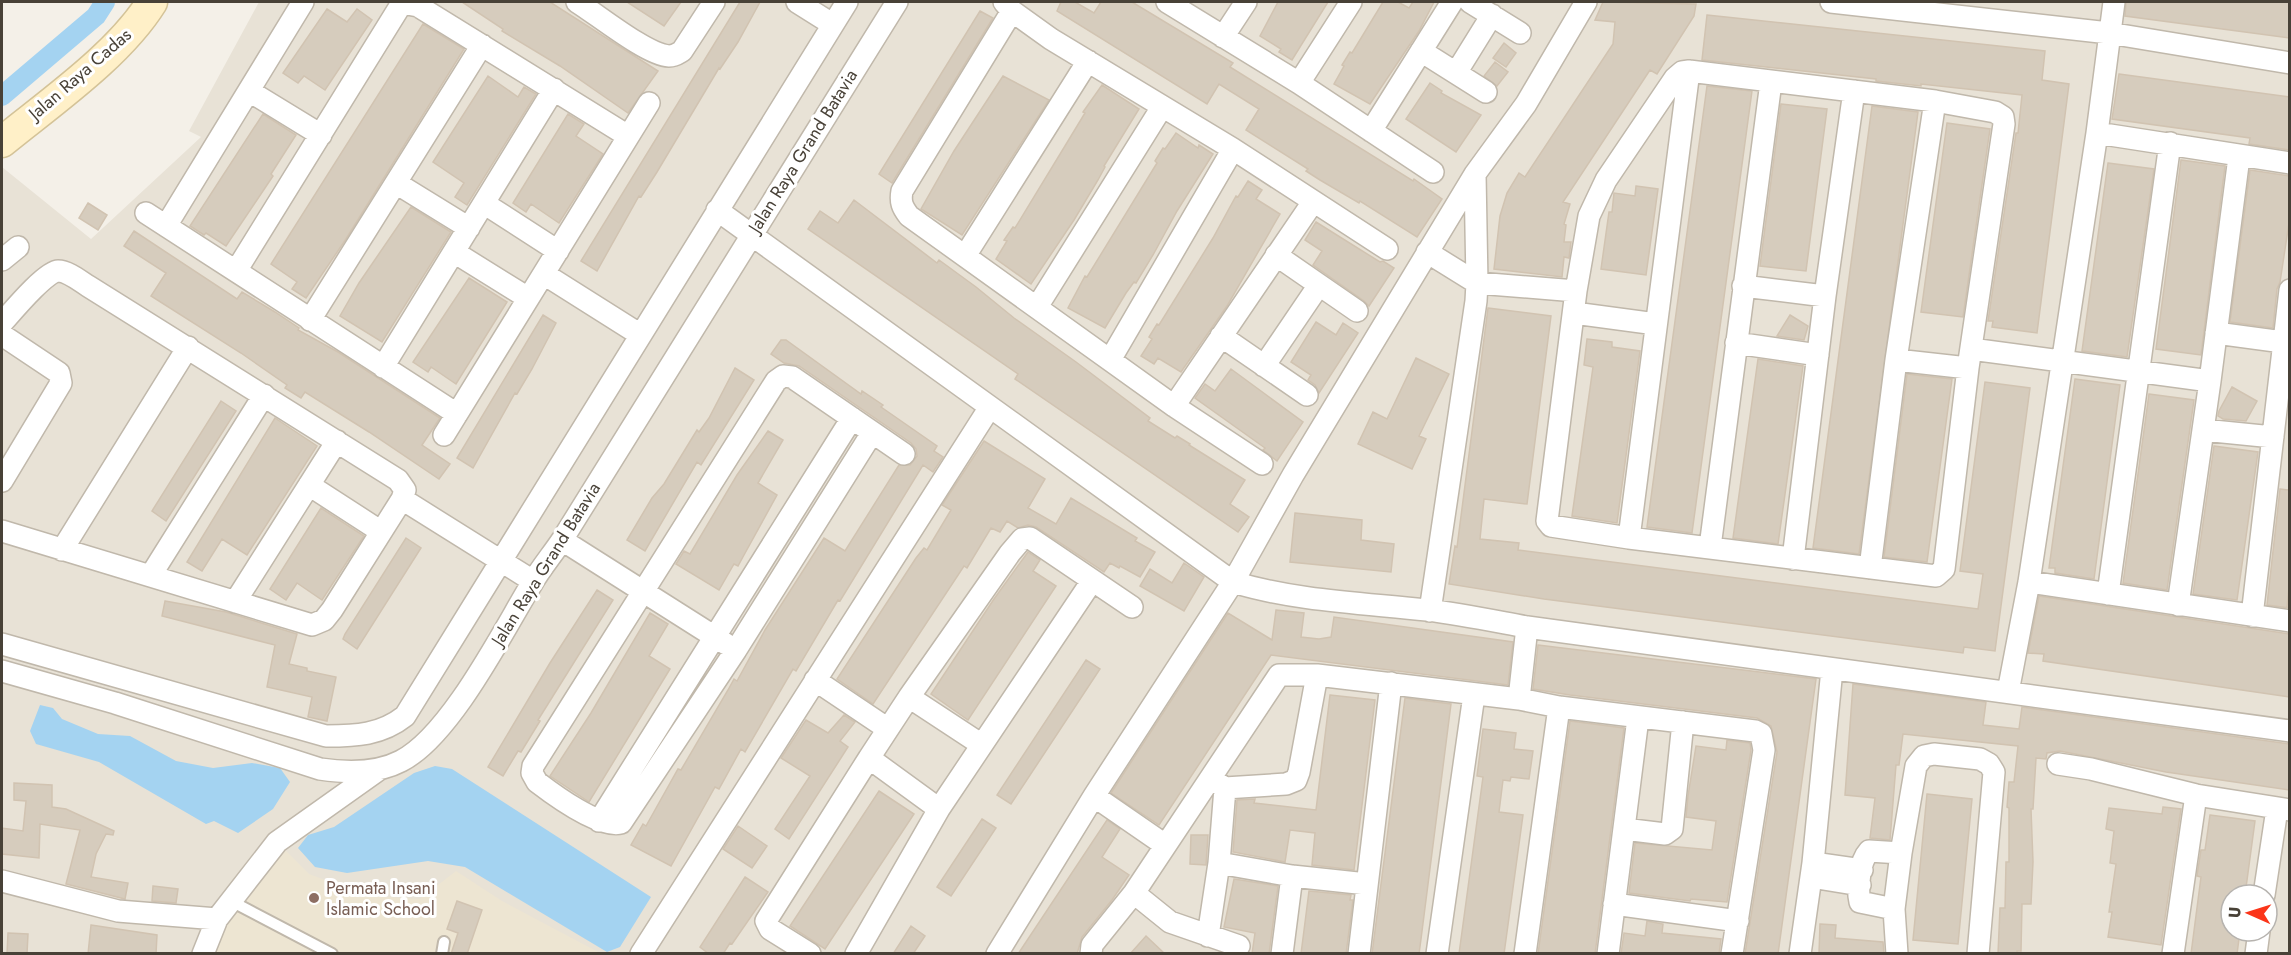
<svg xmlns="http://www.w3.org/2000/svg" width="2291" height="955" font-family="Jost,sans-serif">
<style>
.residential{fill:#e8e2d6;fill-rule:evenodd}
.education{fill:#ede5d2}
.water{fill:#a4d3f1}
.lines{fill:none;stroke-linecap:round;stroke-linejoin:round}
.canal{stroke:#a4d3f1;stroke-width:20}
.building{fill:#d6ccbd;stroke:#d1c3b1;stroke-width:1.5}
.lane-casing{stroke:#c0b8ab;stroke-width:14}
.street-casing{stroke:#c0b8ab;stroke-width:24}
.secondary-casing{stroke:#d4c398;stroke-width:33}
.lane{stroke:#fff;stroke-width:10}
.street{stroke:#fff;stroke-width:21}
.secondary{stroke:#fff0c8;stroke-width:30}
.education-dot{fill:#8d6e63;stroke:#fff;stroke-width:2}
.labels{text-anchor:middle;stroke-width:6;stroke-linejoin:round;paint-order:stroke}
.street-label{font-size:18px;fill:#484137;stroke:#fff}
.education-label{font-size:18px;fill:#785e54;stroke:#fff;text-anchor:start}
</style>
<rect width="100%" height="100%" fill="#f4f0e8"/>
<path class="residential" d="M259 2H2289V953L661 954 649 946 647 954 2 953V167L91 239 201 137 189 131ZM2231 895H2267V931H2231Z"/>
<path class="education" d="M277 842 309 874 368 896 420 899 456 871 502 901 600 953 203 954Z"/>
<path class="water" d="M40 705 53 708 62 719 98 734 130 736 176 761 213 768 252 763 280 768 290 782 273 809 238 833 214 821 206 824 99 762 36 744 30 731Z
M435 766 452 769 651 897 620 947 607 952 465 867 428 861 347 873 315 867 298 848 308 835 334 827 414 773Z"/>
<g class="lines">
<path class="canal" d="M2 96 96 16 105 2"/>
</g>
<path class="building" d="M462 2H550L658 71 628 113 560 66 502 31 503 29Z
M627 2H681L664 26Z
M740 2H760L738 42 720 69 719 68 657 172 641 197 639 196 597 271 581 261Z
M1061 2H1075L1094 13 1101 2H1132L1233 63 1230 67 1413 181 1414 179 1442 199 1417 237 1360 201 1359 203 1320 180 1306 171 1308 169 1246 130 1259 109 1219 84 1207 104 1057 11Z
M1278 2H1328L1292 60 1279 52 1281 49 1260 36Z
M1383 2H1398L1409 8 1413 2H1434L1419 31 1370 104 1334 84 1344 66 1342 65 1350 52 1352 53Z
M1603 2 1696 4 1694 16 1657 74 1650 70 1563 202 1570 204 1564 224 1566 225 1564 242H1571L1569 258 1564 257 1562 277 1494 269 1500 216 1507 193 1519 173 1525 177 1613 44 1615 22 1595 20Z
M2126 2H2289V38L2125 16Z
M327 9 347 22 357 9 372 20 325 90 304 76 298 83 283 73Z
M980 11 993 18 892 183 879 174Z
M1707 15 2045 51 2042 80 2069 84 2037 333 1992 327 1993 321H1988L2016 133H2018L2022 95 1921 84V86L1876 81V79L1702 60Z
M423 24 464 49 346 239 306 298 292 289 297 282 271 264Z
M1504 43 1516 53 1506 67 1493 58Z
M1495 62 1508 72 1497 86 1484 76Z
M2119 74 2289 97V150L2249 144 2250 138 2112 119Z
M488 76 518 97 524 87 536 94 467 205 455 197 464 183 433 162Z
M1003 76 1049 100 962 235 921 209 954 151Z
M1430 83 1442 91 1441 93 1481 115 1456 152 1406 119Z
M1102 85 1139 109 1104 166 1105 167 1098 180 1074 220 1031 284 996 259 1007 241 1004 240 1013 227 1015 228 1068 141 1085 113 1083 112Z
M1707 86 1752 91 1692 533 1647 527Z
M1781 104 1827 109 1806 271 1760 266Z
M1872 106 1918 112 1859 554 1813 548Z
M263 114 296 135 271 174 273 176 226 246 206 233 204 235 190 226Z
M568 114 584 124 576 136 603 154 559 223 531 204 526 212 513 203Z
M1947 123 1990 129 1963 317 1921 312Z
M1176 133 1198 148 1199 145 1213 154 1177 211 1153 255 1136 283 1134 282 1126 293 1105 328 1068 308 1085 276 1087 277 1157 163 1155 161 1163 148 1165 149Z
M2181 160 2225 166 2201 355 2156 349Z
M2108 163 2154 169 2127 357 2082 351Z
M2250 170 2289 176V223L2280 282 2277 289 2273 328 2230 322Z
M1248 181 1262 190 1256 199 1280 214 1227 306 1181 372 1158 358 1154 364 1141 356 1152 339 1149 337 1157 324 1159 325 1213 238 1236 196 1238 197Z
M1636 186 1658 189 1646 275 1601 269 1609 212H1612L1614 193 1635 196Z
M854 200 937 263 939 260 976 287 1014 318 1076 362 1150 418 1148 421 1175 438 1177 436 1190 444 1189 445 1245 480 1230 504 1249 517 1238 532 1015 379 1018 374 808 229 820 211 838 223Z
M88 203 107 215 98 230 79 218Z
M411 207 451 232 382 342 340 316 359 283Z
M1316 222 1380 262 1383 261 1394 268 1369 306 1364 301 1313 265 1322 251 1305 240Z
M134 231 237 299 242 292 275 312 299 328 298 330 338 352 440 418 422 445 450 464 439 479 369 432 305 392 301 398 285 388 287 385 241 353 151 296 166 273 124 246Z
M469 278 507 302 456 384 431 367 428 372 413 362Z
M1488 308 1551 316 1527 504 1484 499 1480 539 1519 543 1518 550 1978 609 1983 574 1960 571 1985 382 2030 388 1995 651 1964 647 1963 653 1544 599 1449 584 1455 546 1457 547Z
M543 315 556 323 532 369 517 394 515 393 473 468 457 458Z
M1790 315 1808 326 1804 340 1777 336Z
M1316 322 1336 335 1343 323 1358 333 1319 393 1315 385 1308 380 1311 375 1291 362Z
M1587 339 1612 342V347L1640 351 1617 523 1572 516 1593 367 1584 365Z
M781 340H786L861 394 862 391 883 405 881 407 937 446 934 451 943 457 933 472 923 465 840 601 838 600 796 671 793 669 745 752 741 749 719 789 715 787 671 866 631 845 643 824 646 826 678 769 681 770 728 690 734 679 737 681 765 630 824 538 845 551 899 465H910L917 456 916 449 911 443 799 366 784 363 771 354Z
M1416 358 1449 374 1419 436 1426 439 1412 469 1358 444 1373 412 1387 419Z
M1758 359 1803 366 1778 544 1733 538Z
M735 368 754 380 701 465 697 462 645 551 627 540 652 498 664 484 697 430 699 432 709 418Z
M1231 369 1303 422 1277 461 1263 450 1265 448 1195 398 1205 384 1215 391Z
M1907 374 1952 379 1927 562 1884 557Z
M2075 379 2120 385 2094 579 2055 573V568H2049Z
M2232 387 2257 401 2246 421 2223 419 2218 416 2219 411Z
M2149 394 2194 400 2167 590 2123 583Z
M221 401 236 411 166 521 152 511Z
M275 418 317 446 247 555 222 539 202 571 187 562Z
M768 431 783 440 758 483 777 495 744 555 738 566 734 564 719 590 676 564 684 551 690 554 737 475Z
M984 441 1045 479 1028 508 1056 524 1071 498 1137 538 1135 541 1155 552 1140 577 1120 566 1119 568 1110 563 1104 572 1036 527 1028 525 1018 528 1007 521 1000 532 991 528 967 568 964 566 873 704 837 679 916 558 924 548 927 550 951 510 942 505Z
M2214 446 2258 452 2237 600 2193 594Z
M2280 489 2289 490V587L2287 607 2289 608 2267 605Z
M321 508 364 536 322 600 297 583 286 600 270 589Z
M1295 513 1362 520 1361 540 1394 544 1391 572 1290 562Z
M406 538 421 548 357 649 343 639 345 634Z
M1028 552 1040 560 1033 571 1056 586 968 720 931 694 994 599Z
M1184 563 1204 577 1184 611 1140 586 1150 569 1172 583Z
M597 590 613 600 538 720 540 721 521 752 518 751 503 776 488 767 550 663Z
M2039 596 2289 634V697L2043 661 2044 654 2028 653Z
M165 601 226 612 297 634 289 664 307 668V671L336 677 327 721 308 717 312 697 267 687 275 645 162 616Z
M1276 610 1304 613 1301 637 1319 639 1331 637 1334 617 1513 642 1508 685 1271 655 1159 825 1111 793 1228 613 1272 640Z
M650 613 668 624 649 656 670 669 589 802 550 776 591 713Z
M1538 645 1816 679 1778 954H1745L1777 752 1771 726 1757 718 1570 695 1533 689Z
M1086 660 1100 669 1011 804 997 795Z
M1853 684 1986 702 1983 725 2019 729 2022 707 2289 744V790L2166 772 2060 751 2047 753 2046 759 2036 758 2033 809H2031L2033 862 2031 904H2022L2021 951H2017V954H1998L2000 908H2005L2006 862H2009V808L2007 807 2009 782H2014L2018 746 1903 734 1899 765H1896L1890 840 1870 838 1875 798 1845 795Z
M1330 695 1375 700 1354 870 1312 865 1315 833 1290 830 1285 862 1233 852 1237 800 1255 799 1254 803 1316 810Z
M1405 698 1451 704 1421 939 1419 954H1372Z
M844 715 855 722 840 741 848 747 789 839 775 829 810 776 781 758 806 720 828 733Z
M1570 721 1624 728 1595 954H1538Z
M1483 729 1516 733 1514 749 1533 751 1529 779 1511 777 1510 781 1503 780 1499 812 1523 815 1504 954H1459L1483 777 1477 776Z
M1727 740 1750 743 1751 750 1727 902 1691 899 1690 901 1629 893 1635 843 1712 850 1716 821 1686 817 1688 796 1696 746 1726 750Z
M14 783 52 785V807L66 809 114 831 113 835 106 834 96 854 91 877 128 883 125 899 66 884 80 830 40 824 39 858 2 854V828L23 831 26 801 14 800Z
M879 791 914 814 825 949 790 926Z
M1927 794 1972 799 1958 944 1913 940Z
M2163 807 2181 809 2161 945 2108 937 2112 912H2109L2116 864 2110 863 2114 831 2106 829 2109 808 2162 814Z
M2210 815 2255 821 2245 895H2231V931H2240L2237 954H2191L2201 877 2197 876 2201 850H2205Z
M982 819 996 828 951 896 937 887Z
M1107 820 1120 829 1102 857 1129 875 1112 900 1082 937 1077 954H1018Z
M738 826 767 846 752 868 723 849Z
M1191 835H1208L1206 865 1190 864Z
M745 877 768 892 732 944 730 943 723 954H709L700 947Z
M1234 879 1278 886 1269 954H1252L1255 933 1224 927Z
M153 886 178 889 176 903 152 901Z
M1309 891 1351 895 1350 900H1353L1346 954H1301Z
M457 901 482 910 467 954H451L458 933 447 929Z
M1647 921 1663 924 1662 933 1721 939 1719 954H1621L1624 933 1645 936Z
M1820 924 1836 925 1835 938 1883 942 1884 954H1819Z
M91 925 157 935 156 954H88Z
M911 926 925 936 913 954H893Z
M8 933 28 934 27 954H7Z
M1146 936 1165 954H1130Z"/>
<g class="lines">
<g class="lane-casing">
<path id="lane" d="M231 901 332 954
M442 954 444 942"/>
</g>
<g class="street-casing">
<path id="street" d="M577 2C598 15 647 55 669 56 675 56 677 54 682 51L714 2
M797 2 832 24
M1004 2 1012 11 1051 39 1233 149 1387 249
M1167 2 1299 83 1433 172
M1470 2 1520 33
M1831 2 2109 33 2290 63
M1012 11 902 191C900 202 902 207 909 216L1174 406 1262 464
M1223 37 1246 2
M1421 51 1486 92
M1689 71 1935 101 1995 112 2003 117 2004 124 1968 368 1944 569 1936 576 1629 538 1551 526 1547 521 1576 291 1589 216 1606 180 1675 78 1682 72Z
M1456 73 1492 15
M1299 83 1351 2
M249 91 321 135
M1371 131 1452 2
M2097 133 2290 163
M396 183 469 228
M485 204 558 251
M717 210 1233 582 1293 475 1475 174 1526 104 1586 2
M146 213 457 414
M166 226 303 2
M454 252 528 298
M1427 252 1477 283 1576 291
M1276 255 1357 311
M965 256 1088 61
M2 260 18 247
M236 271 402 3 418 6 628 136
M544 274 639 334
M1743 286 1825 296
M1037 307 1162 107
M1574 313 1656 324
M310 320 482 45
M2 323C11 313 46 271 58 271 68 271 80 281 88 286L398 480 405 490 402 499 332 610 324 620 312 625 2 531
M2216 333 2283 342
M2 335 59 373 61 383 2 481
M1221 336 1307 395
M1736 343 1818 355
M1971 349 2210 381
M1110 360 1233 149
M1896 360 1968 368
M1264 366 1319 285
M383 367 554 89
M1174 406 1313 202
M2203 430 2273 437
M872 433 736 650 621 823C600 829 554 795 537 782L532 773 533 766 776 381 783 376 792 377 904 454
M444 435 649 103
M309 485 380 531
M402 499 533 581
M1629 538 1689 71
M562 540 726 644
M1710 547 1771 82
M62 550 188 347
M1793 559 1825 296 1854 91
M1870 568 1896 360 1935 101
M151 575 264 395
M2029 582 2290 621
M2108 594 2170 143
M235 602 337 441
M2178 605 2210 381 2239 157
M1430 611 1476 301 1477 283 1475 174
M2252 616 2290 290
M1527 627 1519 699 1559 707 1755 731 1761 734 1764 750 1732 954
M2 644 326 736C356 736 381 735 405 716L847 2
M2 671 115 703 320 769C347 773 376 774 401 761 450 736 502 633 531 585 540 569 552 555 562 540L897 2
M815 680 888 729 869 758 939 809 1092 581
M2008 692 2029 582 2097 133 2114 2
M888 729 909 697
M982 745 909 697 1010 553 1022 539 1030 538 1132 607
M2058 764 2091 769 2196 795 2290 810
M1225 788 1286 784 1296 780 1299 772 1317 675
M1094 796 1165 845
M599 821 852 418
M1624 829 1665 834 1672 829 1683 722
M1219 863 1292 876 1367 884
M1813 863 1862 870
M1811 877 1860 885
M2 881 118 911 217 919
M1134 893 1170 922 1239 946
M2264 895 2277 809
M1614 904 1738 921
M1894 909 1901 853
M1208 936 1219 863 1225 788 1213 780
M203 954 217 919 277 842 377 771
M641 954 990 407
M810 954 770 929 766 921 869 758
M856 954 939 809
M997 954 1094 796 1233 582C1296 601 1362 603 1427 610 1460 614 1494 621 1527 627L2290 731
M1091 954 1092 945 1134 893 1279 675H1317L1519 699
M1282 954 1292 876
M1359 954 1391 683
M1437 954 1474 695
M1525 954 1559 707
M1608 954 1638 718
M1800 954 1813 863 1832 669
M1897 954 1894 909 1860 902C1857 889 1859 862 1869 851L1901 853 1916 766 1924 756 1934 754 1980 759 1989 764 1994 772 1978 954
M2173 954 2196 795
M2256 954 2259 931"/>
</g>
<g class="secondary-casing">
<path id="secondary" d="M2 142C51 102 119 55 152 2"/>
</g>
<use href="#lane" class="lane"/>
<use href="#street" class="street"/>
<use href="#secondary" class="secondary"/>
</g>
<circle class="education-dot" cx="314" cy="898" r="6"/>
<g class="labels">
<g class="street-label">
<text transform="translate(80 74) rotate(-41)" y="6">Jalan Raya Cadas</text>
<text transform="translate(803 151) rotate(-58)" y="6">Jalan Raya Grand Batavia</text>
<text transform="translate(546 564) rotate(-58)" y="6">Jalan Raya Grand Batavia</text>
</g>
<g class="education-label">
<text x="326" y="894">Permata Insani<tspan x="326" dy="21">Islamic School</tspan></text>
</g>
</g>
<rect width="2291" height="955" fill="none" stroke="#484137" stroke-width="6"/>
<g transform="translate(2249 913) rotate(273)"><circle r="28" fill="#ffffff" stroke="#b6b3af" stroke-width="1.5"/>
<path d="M0-4.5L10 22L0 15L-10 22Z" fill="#fb3519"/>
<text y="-9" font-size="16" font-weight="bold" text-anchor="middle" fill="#484137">U</text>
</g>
</svg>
